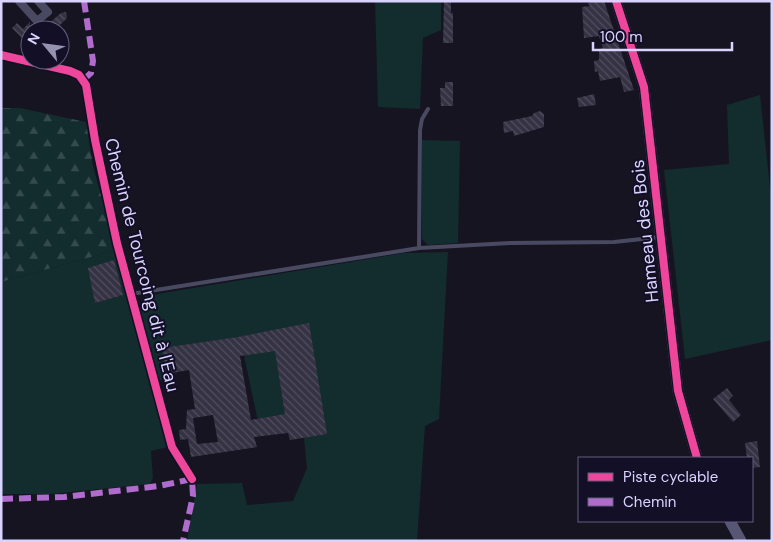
<svg xmlns="http://www.w3.org/2000/svg" width="773" height="542" font-family="'DM Sans',sans-serif">
<style>
.grass{fill:#132c2d}
.forest{fill:url(#forest-firs)}
.building{fill:url(#building-back-hatch);fill-rule:evenodd}
.lines{fill:none;stroke-linecap:round;stroke-linejoin:round}
.lane{stroke:#4a4962;stroke-width:4}
.street{stroke:#4a4962;stroke-width:8}
.secondary{stroke:#575674;stroke-width:11}
.quiet{stroke:#b06ccc;stroke-width:6;stroke-dasharray:12 6;stroke-linecap:butt}
.cycleway-casing{stroke:#130f26;stroke-width:11}
.cycleway{stroke:#ed469a;stroke-width:8}
.labels{text-anchor:middle;stroke-width:4;stroke-linejoin:round;paint-order:stroke}
.street-label{font-size:18px;fill:#d9d4ff;stroke:#130f26}
</style>
<defs>
<pattern id="forest-firs" width="22" height="20" patternUnits="userSpaceOnUse" patternTransform="scale(1.25)"><rect width="22" height="20" fill="#132c2d"/><path d="M5 1l3.5 6h-7zM16 11l3.5 6h-7z" fill="#354a4c"/></pattern>
<pattern id="building-back-hatch" width="6" height="6" patternUnits="userSpaceOnUse" patternTransform="scale(1.25)"><rect width="6" height="6" fill="#343243"/><path d="M-1 5l2 2M0 0l6 6M5-1l2 2" fill="none" stroke="#514f5f"/></pattern>
</defs>
<rect width="100%" height="100%" fill="#161421"/>
<path class="grass" d="M375 1H441V30L423 38 420 109 378 107Z
M760 95 772 205V340L685 359 664 170 729 164 727 105Z
M422 140 460 141 458 243 428 245 422 239Z
M116 250 168 447 151 451 153 478 150 484 51 494H1V282Z
M448 252 439 419 425 426 417 541H187L197 484 242 483 247 505 293 501 307 468 303 428 260 431 240 337 163 348 167 379 159 381 139 309 145 296 404 253Z"/>
<path class="forest" d="M1 108H20L86 122 93 166 116 250 1 282Z"/>
<path class="building" d="M444 1H451V13H453V43H443Z
M594 1H604L634 90 624 92 620 77 600 81 598 71 595 72 594 61 599 60V49L603 48 599 36 584 38 582 7 590 6 588 3Z
M66 12 67 18 55 30H41L61 13Z
M30 22V46L12 28 17 23 23 29Z
M445 82H453V106H441L440 88H445Z
M594 94 596 105 579 107 577 98Z
M540 111 544 114V127L514 136 513 131 504 133 503 122 532 116 534 113Z
M114 260 123 295 95 303 88 268Z
M309 323 327 434 290 440 288 433 254 437 257 447 191 457 188 439 180 440 179 430 186 429 187 410 195 409 189 370 166 374 162 348 238 337ZM275 351 285 414 251 420 240 356ZM213 415 218 442 197 444 193 418Z
M727 388 733 396 729 400 741 415 733 422 713 399Z
M757 441 760 467 752 468V458H747L745 443Z"/>
<g class="lines">
<path class="lane" d="M419 248 420 130 422 119 428 109
M131 294 419 248 510 243 614 242 660 237"/>
<path class="street" d="M19 1 37 21 48 12 38 1
M1 55 70 71 79 75 86 85 95 140 117 243 172 447 192 479"/>
<path class="secondary" d="M616 1 644 87 678 391 697 458
M730 521 741 541"/>
<path class="quiet" d="M83 80 91 73 93 61 84 1
M1 499 64 497 159 486 192 479 193 496 183 541"/>
<g class="cycleway-casing">
<path id="cycleway" d="M616 1 644 87 678 391 697 458
M1 55 70 71 79 75 86 85 95 140 117 243 172 447 192 479"/>
</g>
<use href="#cycleway" class="cycleway"/>
</g>
<g class="labels">
<g class="street-label">
<text transform="translate(645 231) rotate(-96)" y="6">Hameau des Bois</text>
<text transform="translate(142 265) rotate(76)" y="6">Chemin de Tourcoing dit à l'Eau</text>
</g>
</g>
<rect width="773" height="542" fill="none" stroke="#d9d4ff" stroke-width="5"/>
<rect x="578" y="457" width="175" height="65" fill="#130f26" stroke="#625e7d"/>
<rect x="588" y="473" width="25" height="8" fill="#ed469a" stroke="#625e7d"/>
<text x="623" y="482" font-size="15" fill="#d9d4ff">Piste cyclable</text>
<rect x="588" y="498" width="25" height="8" fill="#b06ccc" stroke="#625e7d"/>
<text x="623" y="507" font-size="15" fill="#d9d4ff">Chemin</text>
<g transform="translate(45 45) rotate(299)"><circle r="24" fill="#130f26" stroke="#625e7d"/>
<path d="M0-4L9 19L0 12L-9 19Z" fill="#9591b1"/>
<text y="-8" font-size="14" font-weight="bold" text-anchor="middle" fill="#d9d4ff">N</text>
</g>
<path d="M593 42v8h139v-8" fill="none" stroke="#d9d4ff" stroke-width="2.5"/>
<text x="600" y="42" font-size="15" fill="#d9d4ff" stroke="#130f26" stroke-width="4" paint-order="stroke">100 m</text>
</svg>
